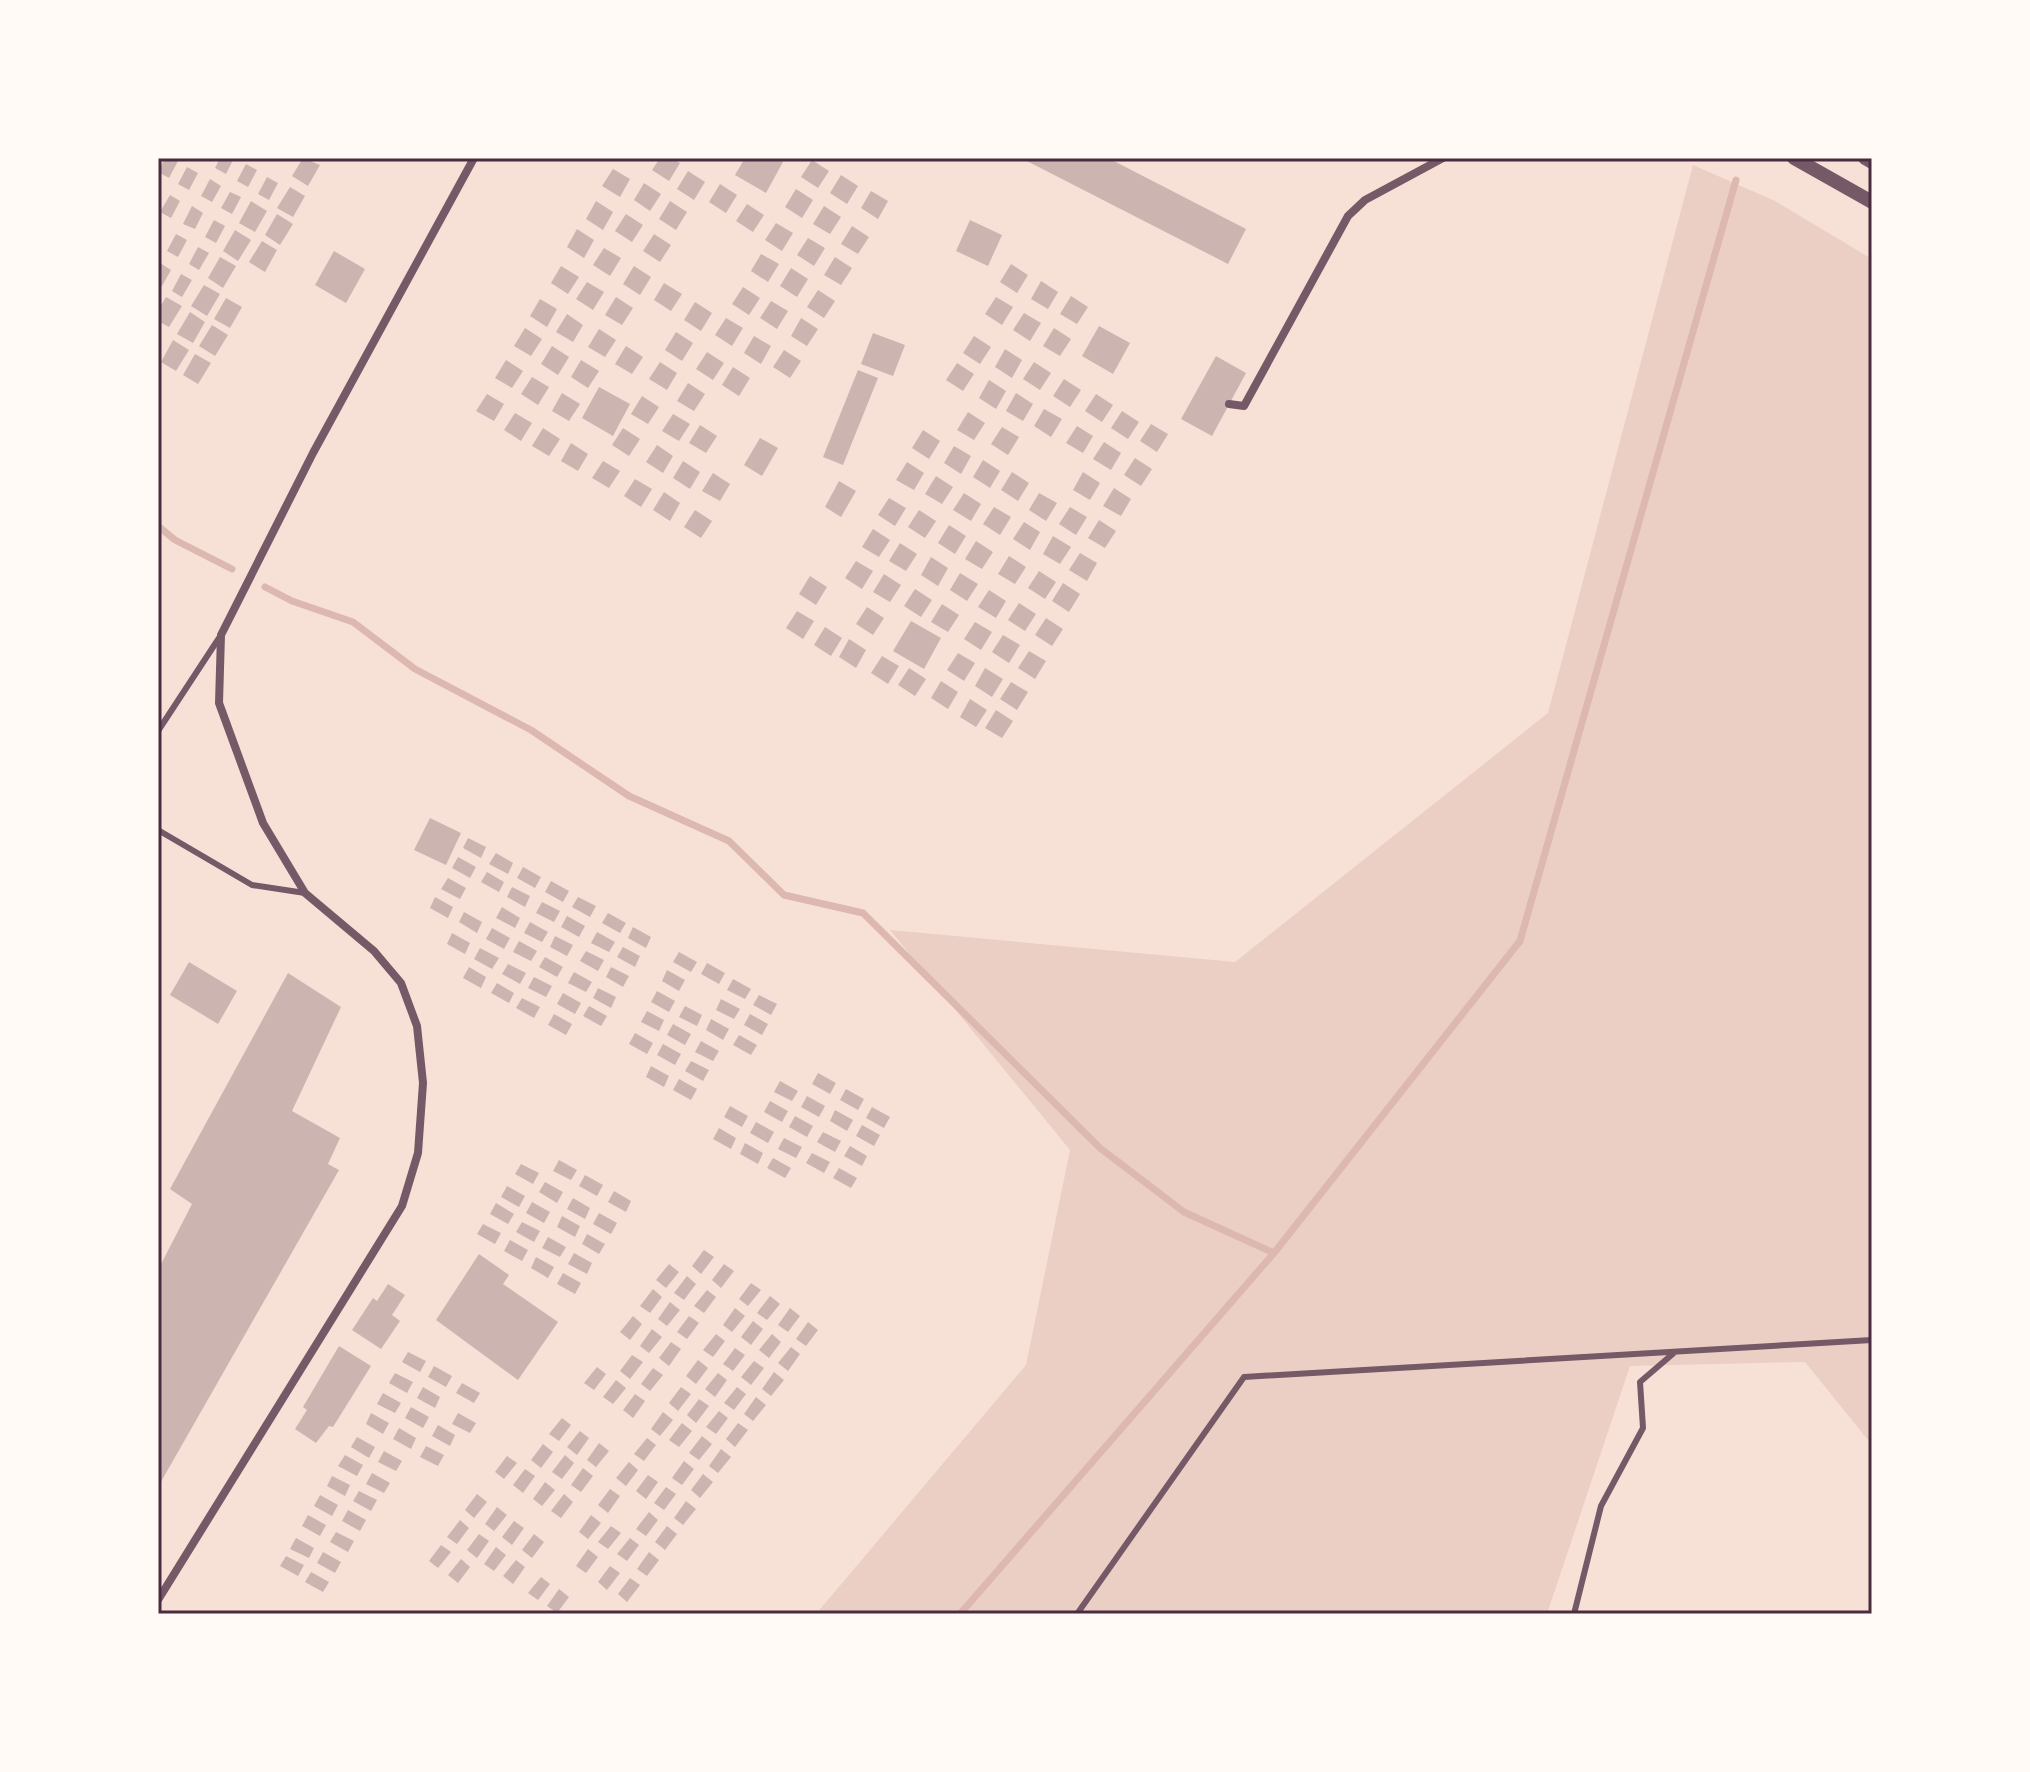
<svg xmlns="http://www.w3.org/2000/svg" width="2030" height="1772" font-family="'Source Serif 4',serif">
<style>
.green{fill:#ebcfc5}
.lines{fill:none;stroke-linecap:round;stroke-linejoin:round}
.stream{stroke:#dcb8b0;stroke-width:7}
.building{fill:#ccb4b1}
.service{stroke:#755966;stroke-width:6}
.minor{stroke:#755966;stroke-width:8}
.tertiary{stroke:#755966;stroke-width:14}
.neatline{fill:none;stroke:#4a2c40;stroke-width:3}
</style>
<rect width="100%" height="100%" fill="#f7e1d7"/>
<path class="green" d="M1693 165 1775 201 1872 259V1445L1805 1362 1630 1366 1547 1614H816L1026 1365 1070 1150 890 930 1235 962 1548 713Z"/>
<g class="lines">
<path class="stream" d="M158 526 175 540 232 569
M265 587 292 601 353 622 415 669 531 730 629 796 729 841 784 895 863 913 1100 1148 1184 1212 1274 1253
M960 1614 1274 1253 1520 941 1736 180"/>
</g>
<path class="building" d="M165 158 178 161 169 178 158 172Z
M220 158H234L226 174 215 168Z
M303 158 320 165 308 186 292 176Z
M660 158H671L680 163 669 181 652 170Z
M745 158H776L783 162 766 193 735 175Z
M1021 158H1108L1246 229 1228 264Z
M812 160 829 171 818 188 801 177Z
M246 164 257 170 248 187 237 181Z
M187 167 198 173 189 190 178 184Z
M613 169 630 179 620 197 602 186Z
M688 171 705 182 694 200 677 189Z
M841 175 858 186 847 204 830 193Z
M267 177 278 183 269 200 258 194Z
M210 179 221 186 212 202 201 196Z
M644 183 661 194 650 211 634 200Z
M720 184 737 195 726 213 709 202Z
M290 187 305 196 293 217 277 208Z
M796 189 813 200 802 218 785 207Z
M871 191 888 201 878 219 861 208Z
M230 192 241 197 232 214 221 208Z
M170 195 180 201 171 218 160 212Z
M251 201 267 211 255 232 239 223Z
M596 201 613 212 603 230 586 219Z
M670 201 687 212 676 230 659 219Z
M747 204 764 215 753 232 736 221Z
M192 206 203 213 195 229 183 224Z
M824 206 841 217 830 234 813 224Z
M277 214 293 224 280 245 265 235Z
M626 214 643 225 632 242 615 231Z
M214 220 225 226 216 243 205 237Z
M970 220 1002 235 988 266 956 251Z
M776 223 793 233 782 251 765 240Z
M852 226 869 237 858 254 841 244Z
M577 229 594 240 584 258 567 247Z
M235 230 251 240 238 261 223 251Z
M176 234 187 240 178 257 167 251Z
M654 234 671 245 660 262 643 251Z
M808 238 825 248 814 266 797 255Z
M262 241 277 250 265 272 249 262Z
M198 247 209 253 199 270 189 264Z
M604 248 621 258 610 276 593 265Z
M334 251 365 269 346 303 315 285Z
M761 254 779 264 768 282 751 271Z
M220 257 236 266 223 288 208 278Z
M835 257 852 268 841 285 824 275Z
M160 263 171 270 162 286 158 284Z
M1011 264 1028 275 1017 293 1000 282Z
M561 266 579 277 568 294 551 283Z
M634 266 651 277 640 295 623 284Z
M791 268 808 279 797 297 780 286Z
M181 274 192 280 182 297 172 291Z
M1041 281 1058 292 1048 309 1031 299Z
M587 282 604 292 593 310 576 299Z
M664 283 682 294 671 311 654 300Z
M204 285 220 294 207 316 191 306Z
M743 287 760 298 749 315 732 304Z
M818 290 835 301 824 318 807 307Z
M1071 296 1088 307 1077 324 1060 314Z
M166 297 182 306 169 327 158 321V310Z
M616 297 633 308 622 325 605 315Z
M996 297 1013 307 1002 325 985 314Z
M226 298 242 307 230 328 214 319Z
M540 299 557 309 547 327 530 316Z
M771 301 788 311 777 329 760 318Z
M695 302 712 313 701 331 684 320Z
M190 312 205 322 193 343 177 334Z
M1024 313 1041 323 1030 341 1013 330Z
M567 314 583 325 573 342 556 332Z
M726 318 743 328 732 346 715 335Z
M801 318 818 329 807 346 791 336Z
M212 325 228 335 215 356 199 346Z
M1099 326 1130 343 1113 374 1082 356Z
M525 328 542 339 531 356 514 346Z
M1054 328 1071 339 1060 356 1043 346Z
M599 329 616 340 605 357 588 347Z
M676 332 693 343 682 361 665 350Z
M873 333 905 345 893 376 861 364Z
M754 336 771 346 761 364 744 353Z
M974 336 991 347 980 364 963 353Z
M173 340 189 350 176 371 161 362Z
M552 346 569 357 558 375 541 364Z
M626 346 643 357 632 374 615 364Z
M1005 349 1022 360 1012 378 995 367Z
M784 350 801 361 790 378 773 367Z
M707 352 724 363 713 380 696 369Z
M195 354 211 363 198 384 183 375Z
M1216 356 1246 373 1212 436 1181 419Z
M506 360 523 371 512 388 495 378Z
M581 360 599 371 588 388 571 377Z
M660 362 677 373 667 390 649 379Z
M1034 362 1051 373 1040 390 1023 379Z
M957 363 974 374 963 391 946 380Z
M733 367 750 378 739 396 722 385Z
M858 370 878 378 843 465 823 457Z
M532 377 549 387 538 405 521 394Z
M1064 379 1081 390 1070 407 1053 396Z
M989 380 1006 391 996 409 979 398Z
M688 383 705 394 694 411 677 401Z
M599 387 630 404 613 436 582 418Z
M562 393 580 404 569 421 552 411Z
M1016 393 1033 404 1023 421 1006 411Z
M487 394 504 404 494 421 476 411Z
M1096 394 1113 405 1102 422 1085 411Z
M642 396 659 407 648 424 631 414Z
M1044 409 1062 419 1051 437 1034 426Z
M1122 411 1139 422 1128 439 1111 428Z
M968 412 985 423 974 440 957 430Z
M515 413 532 423 521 441 504 430Z
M673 414 690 424 679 441 662 431Z
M1151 424 1168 434 1157 452 1140 441Z
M700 425 717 436 706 453 689 443Z
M1077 426 1093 436 1083 453 1066 443Z
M1002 427 1019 437 1008 455 991 444Z
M543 428 560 439 549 456 532 446Z
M623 428 640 439 629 456 612 445Z
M923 430 940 441 929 459 912 448Z
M760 438 778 448 762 476 744 465Z
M1104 442 1121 453 1111 470 1093 459Z
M571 443 588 454 578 471 561 461Z
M657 445 673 456 663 473 646 462Z
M954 446 971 456 961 474 944 463Z
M1135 458 1152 469 1141 486 1124 475Z
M983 460 1000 471 990 488 973 477Z
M603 461 620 471 609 488 592 478Z
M683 461 700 472 690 489 673 478Z
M907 462 924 473 914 490 896 480Z
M1012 472 1029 483 1018 501 1001 490Z
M1083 472 1100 483 1090 500 1073 490Z
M713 473 730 484 720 501 702 491Z
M936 476 953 487 942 504 925 494Z
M635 479 652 489 641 507 624 496Z
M839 481 856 491 841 517 825 507Z
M1114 488 1131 499 1121 516 1103 506Z
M664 492 680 503 670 521 653 510Z
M964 493 981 504 971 521 953 510Z
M1039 493 1057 503 1046 521 1029 510Z
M889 498 906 508 895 526 878 515Z
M994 507 1011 517 1000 535 983 524Z
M1070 507 1087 517 1076 535 1059 524Z
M695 510 712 521 701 538 684 527Z
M919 510 936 521 925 538 908 527Z
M1099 520 1116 531 1105 548 1088 538Z
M1024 522 1040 532 1030 550 1013 539Z
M949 525 966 536 955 554 938 543Z
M873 529 890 540 879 557 862 547Z
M1053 536 1071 547 1060 564 1043 554Z
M976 541 993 552 982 569 965 559Z
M900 543 917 554 906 571 889 561Z
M1080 553 1097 563 1087 581 1069 570Z
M1009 556 1026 567 1015 584 998 574Z
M931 557 948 568 938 586 921 575Z
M856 561 873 571 862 589 845 578Z
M1039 571 1056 582 1045 599 1028 588Z
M960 573 978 584 967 601 950 590Z
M884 574 901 585 890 602 873 592Z
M810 576 827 587 816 605 799 594Z
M1063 583 1080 594 1069 612 1052 601Z
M915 589 932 600 921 617 904 606Z
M989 590 1006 601 996 618 978 607Z
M1019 603 1036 614 1025 631 1008 620Z
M942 604 959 615 948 632 931 622Z
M867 607 884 618 873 635 856 624Z
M797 611 814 621 803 639 786 628Z
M1046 618 1063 629 1052 646 1035 635Z
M911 621 941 638 924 669 893 651Z
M975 622 992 632 981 650 964 639Z
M825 627 842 638 831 656 814 645Z
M1003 635 1020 645 1009 663 992 652Z
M849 639 866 650 856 668 839 657Z
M1029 651 1046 661 1035 679 1018 668Z
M958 653 975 663 964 681 947 670Z
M882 656 899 666 888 684 871 673Z
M909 668 926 679 915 696 898 685Z
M985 668 1003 679 992 697 975 686Z
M941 681 958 692 948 709 931 698Z
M1011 682 1028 692 1017 710 1000 699Z
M970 699 987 710 976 727 960 717Z
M996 710 1013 721 1002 738 985 728Z
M430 818 461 833 446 865 414 850Z
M468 838 486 847 481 858 463 848Z
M496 853 513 863 508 874 489 864Z
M458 857 476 867 470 878 452 868Z
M523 867 541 877 535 888 517 878Z
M487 872 504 882 499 892 481 882Z
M448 878 466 888 460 899 441 889Z
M551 881 569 891 563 902 545 892Z
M512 887 530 896 525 907 507 897Z
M435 897 453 907 448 918 430 908Z
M578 897 596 906 590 917 572 907Z
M542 902 560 911 554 922 536 913Z
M502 907 520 918 515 928 496 918Z
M464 912 482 922 477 933 459 922Z
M608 913 626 923 620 933 602 923Z
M567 916 585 926 579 937 561 927Z
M530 922 548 932 542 942 524 933Z
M633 927 651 937 646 948 628 938Z
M492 928 510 938 504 949 486 939Z
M597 932 615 942 609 952 591 943Z
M452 933 470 943 465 954 447 944Z
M555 936 573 945 567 956 550 947Z
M519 941 537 951 531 961 513 952Z
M623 947 640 956 635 967 617 957Z
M480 948 499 958 492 969 474 959Z
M586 951 604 960 598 971 580 961Z
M679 952 697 962 691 972 673 962Z
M545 957 563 967 557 977 539 967Z
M189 962 237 991 218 1024 170 995Z
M707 963 725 973 719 984 701 974Z
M508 964 526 973 520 984 502 974Z
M469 967 486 977 481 988 463 978Z
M611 967 629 976 623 987 606 977Z
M667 970 685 980 679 991 662 981Z
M574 972 592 982 586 992 568 983Z
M288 973 341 1007 292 1111 340 1138 328 1164 339 1170 158 1487V1270L192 1204 170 1189Z
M534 977 552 986 546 997 528 988Z
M733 979 751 989 745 999 727 990Z
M497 983 514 993 509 1003 491 993Z
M598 988 616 997 611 1008 593 998Z
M657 991 675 1001 669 1012 651 1002Z
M563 993 581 1003 575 1014 557 1004Z
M759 995 777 1004 771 1015 753 1005Z
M522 998 540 1007 534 1018 516 1008Z
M721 999 740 1009 734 1019 716 1010Z
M589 1006 607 1016 601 1026 583 1016Z
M685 1006 702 1015 697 1026 679 1017Z
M647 1011 664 1020 659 1031 641 1022Z
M554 1014 572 1024 566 1035 548 1025Z
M750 1014 768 1024 762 1035 744 1025Z
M711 1019 729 1029 723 1040 706 1030Z
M673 1024 691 1034 685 1045 667 1035Z
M635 1033 653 1043 647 1054 629 1044Z
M739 1035 757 1045 751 1055 733 1045Z
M701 1041 719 1051 713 1061 695 1052Z
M663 1044 681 1054 675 1065 657 1055Z
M691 1061 709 1070 703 1081 685 1071Z
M651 1066 669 1076 664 1087 646 1077Z
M818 1073 836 1083 830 1094 812 1084Z
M679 1079 697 1089 691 1100 673 1090Z
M780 1081 798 1091 792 1101 774 1092Z
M846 1089 864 1099 858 1110 840 1100Z
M807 1096 825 1106 819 1117 801 1107Z
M770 1101 788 1111 782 1122 764 1112Z
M730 1106 748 1116 742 1127 724 1117Z
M872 1107 890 1117 884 1128 866 1118Z
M835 1110 853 1120 847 1131 830 1121Z
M795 1116 813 1126 807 1137 789 1127Z
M756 1122 774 1132 768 1143 750 1133Z
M862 1125 880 1135 874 1146 856 1136Z
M719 1128 736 1138 731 1149 713 1139Z
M823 1132 841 1141 835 1152 817 1142Z
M784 1138 802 1147 796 1158 778 1149Z
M745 1143 763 1153 758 1164 740 1154Z
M850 1146 867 1156 862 1166 844 1156Z
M812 1153 830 1162 824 1173 806 1163Z
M773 1158 791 1168 785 1178 767 1168Z
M559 1160 577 1170 571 1180 553 1171Z
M521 1164 539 1173 533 1184 515 1174Z
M839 1168 857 1178 851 1188 833 1178Z
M585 1175 603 1185 597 1196 579 1186Z
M545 1182 563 1192 557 1203 539 1192Z
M507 1186 525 1196 519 1207 501 1197Z
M614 1191 631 1201 626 1212 608 1202Z
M573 1198 590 1208 585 1219 567 1209Z
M532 1202 550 1212 544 1223 526 1213Z
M496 1203 514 1214 508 1224 490 1214Z
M599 1213 617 1223 611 1234 593 1224Z
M562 1216 580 1226 575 1237 557 1227Z
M522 1222 540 1231 534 1242 516 1232Z
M483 1224 501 1233 495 1244 477 1234Z
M587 1234 605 1244 599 1254 582 1244Z
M548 1237 566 1247 560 1257 542 1248Z
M510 1240 528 1250 522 1261 504 1251Z
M704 1250 714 1257 701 1274 692 1266Z
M574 1253 592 1263 587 1274 568 1264Z
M479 1254 509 1275 503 1284 558 1322 518 1380 436 1320Z
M536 1257 554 1267 548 1278 531 1268Z
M669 1264 679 1272 666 1288 656 1280Z
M724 1264 734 1271 721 1288 712 1280Z
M563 1273 581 1283 575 1294 557 1284Z
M687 1276 696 1284 684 1300 674 1293Z
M751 1283 761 1290 748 1306 739 1299Z
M388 1284 405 1295 392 1315 400 1321 381 1349 352 1330 373 1298 377 1301Z
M653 1289 662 1297 650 1313 640 1306Z
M707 1290 716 1297 704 1313 694 1306Z
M770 1296 780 1304 767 1320 757 1313Z
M670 1302 680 1310 667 1326 658 1319Z
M735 1308 745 1316 732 1332 723 1325Z
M790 1308 800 1316 788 1332 778 1325Z
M633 1316 642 1324 630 1340 620 1332Z
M689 1316 699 1323 687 1339 677 1332Z
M753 1321 763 1329 751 1345 741 1337Z
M808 1322 818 1330 806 1346 796 1339Z
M652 1329 662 1337 649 1353 640 1346Z
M716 1334 725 1341 713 1357 703 1350Z
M772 1334 781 1342 769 1358 759 1350Z
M671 1342 681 1349 669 1366 659 1358Z
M339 1346 371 1366 333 1427 329 1426 316 1443 295 1429 307 1410 303 1407Z
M791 1347 800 1354 788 1371 778 1363Z
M735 1348 745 1355 733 1371 723 1364Z
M408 1352 426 1361 420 1372 402 1362Z
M632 1355 643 1362 630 1379 620 1371Z
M698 1360 708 1368 696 1384 686 1376Z
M754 1361 764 1368 751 1385 741 1377Z
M434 1366 452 1376 446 1387 428 1377Z
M597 1367 606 1374 594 1390 584 1383Z
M653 1368 663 1375 650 1391 641 1384Z
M774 1372 784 1380 771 1396 762 1389Z
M395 1373 413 1382 407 1393 389 1383Z
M718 1373 727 1380 715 1397 705 1389Z
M616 1380 626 1388 613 1404 603 1397Z
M462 1383 480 1393 474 1403 456 1393Z
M423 1387 440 1397 435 1408 417 1398Z
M681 1387 691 1394 678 1411 669 1403Z
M737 1387 746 1394 734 1410 724 1403Z
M383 1393 401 1403 395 1413 377 1404Z
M635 1394 645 1401 633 1418 623 1410Z
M756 1397 766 1405 753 1421 744 1414Z
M699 1399 709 1406 696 1423 687 1415Z
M411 1407 429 1417 423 1428 405 1418Z
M719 1411 728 1418 716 1434 706 1427Z
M663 1412 673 1420 660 1436 651 1429Z
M371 1413 389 1423 383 1434 366 1424Z
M458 1413 476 1423 470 1433 452 1424Z
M562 1418 571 1425 559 1441 549 1434Z
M682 1423 692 1431 679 1447 669 1440Z
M738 1423 748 1430 735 1447 726 1439Z
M438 1425 455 1435 450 1446 432 1436Z
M399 1428 416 1438 411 1449 393 1439Z
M580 1431 589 1438 577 1455 567 1447Z
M702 1436 712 1444 699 1460 689 1453Z
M357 1437 375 1447 369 1458 351 1447Z
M647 1438 656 1445 644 1461 634 1454Z
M599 1443 609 1451 596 1467 587 1460Z
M543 1444 553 1452 541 1468 531 1460Z
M426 1446 444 1455 438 1466 420 1457Z
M721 1449 731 1457 718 1473 709 1466Z
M384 1451 402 1461 396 1471 378 1462Z
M345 1455 363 1465 357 1476 338 1466Z
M565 1455 574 1463 562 1479 552 1472Z
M507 1456 517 1463 504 1479 495 1472Z
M684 1461 694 1469 682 1485 672 1478Z
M629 1462 638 1470 626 1486 616 1478Z
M583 1468 593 1476 581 1492 571 1485Z
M525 1469 535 1476 523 1493 513 1485Z
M372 1473 390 1483 384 1493 366 1484Z
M703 1474 713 1482 700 1498 691 1490Z
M648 1475 658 1482 646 1499 636 1491Z
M332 1476 350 1485 345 1496 327 1486Z
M545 1482 555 1490 542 1506 533 1499Z
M666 1487 676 1494 664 1510 654 1503Z
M610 1489 620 1496 608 1513 598 1505Z
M359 1491 377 1500 371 1511 353 1501Z
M477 1494 487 1502 474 1518 465 1510Z
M564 1494 573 1502 561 1518 551 1511Z
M320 1495 338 1505 332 1516 314 1506Z
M686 1501 696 1509 683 1525 674 1518Z
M497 1507 507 1515 494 1531 485 1524Z
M348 1510 366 1520 360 1531 342 1521Z
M649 1512 658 1520 646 1536 636 1529Z
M308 1515 326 1525 320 1536 302 1526Z
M591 1515 601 1523 588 1539 579 1532Z
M460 1520 469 1528 457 1544 447 1537Z
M514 1521 524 1528 512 1545 502 1537Z
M611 1526 621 1533 608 1549 598 1542Z
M667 1526 677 1534 665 1550 655 1542Z
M336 1532 354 1541 348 1552 330 1542Z
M479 1534 489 1541 477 1558 467 1550Z
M534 1534 544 1542 532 1558 522 1550Z
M296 1538 314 1548 309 1558 290 1549Z
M630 1538 639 1545 627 1561 617 1554Z
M441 1545 451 1552 438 1568 429 1561Z
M496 1547 506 1555 494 1571 484 1564Z
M588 1549 598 1557 586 1573 576 1566Z
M323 1552 341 1562 335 1573 317 1563Z
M649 1552 659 1560 647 1576 637 1569Z
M286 1556 304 1565 298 1576 280 1566Z
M461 1559 470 1567 458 1583 448 1575Z
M516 1560 525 1567 513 1584 503 1576Z
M610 1566 620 1573 607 1590 598 1582Z
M311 1572 329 1582 323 1592 305 1582Z
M541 1577 550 1584 538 1600 528 1593Z
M630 1578 640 1585 627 1602 618 1594Z
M559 1589 569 1597 557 1613 547 1606Z"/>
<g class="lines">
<path class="service" d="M158 731 219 638
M158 830 252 885 305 893
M1077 1614 1244 1377 1872 1340
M1574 1614 1601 1506 1643 1428 1640 1382 1675 1352"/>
<path class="minor" d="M1229 404 1244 406 1348 216 1365 200 1443 158
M158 1600 402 1206 418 1153 423 1083 417 1026 401 983 374 951 305 893 263 823 219 703 221 635 313 453 474 158"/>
<path class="tertiary" d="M1794 158 1872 202
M1865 158 1872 162"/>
</g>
<rect width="2030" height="1772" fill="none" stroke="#fffaf5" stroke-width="320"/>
<rect x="160" y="160" width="1710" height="1452" class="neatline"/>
</svg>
